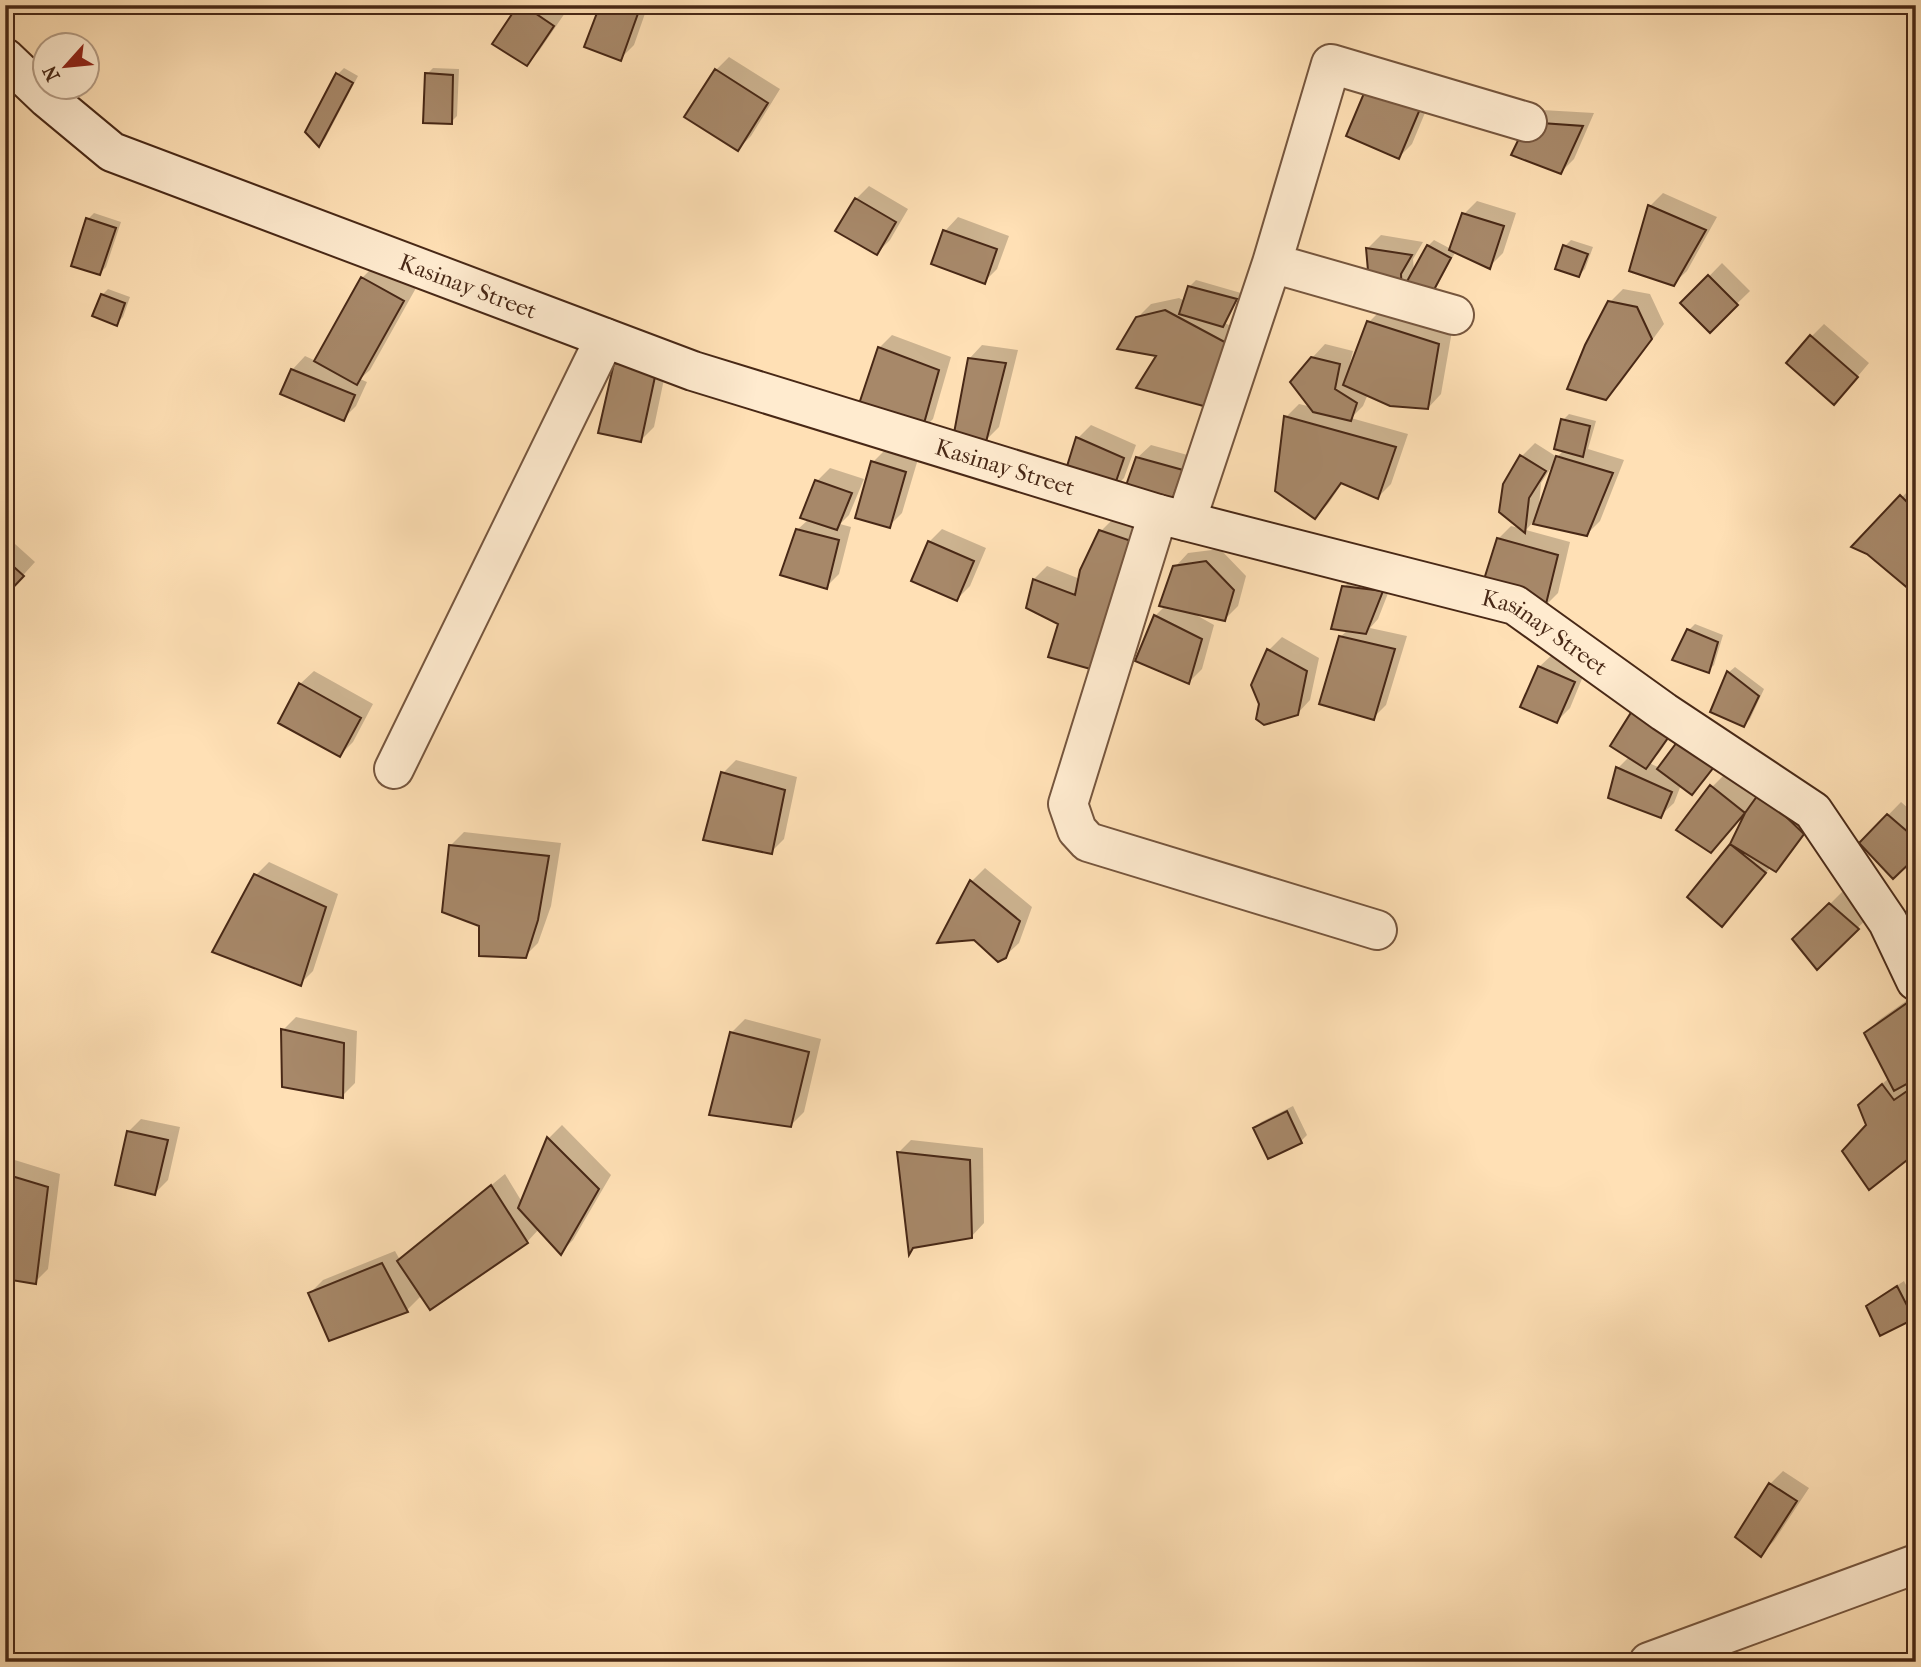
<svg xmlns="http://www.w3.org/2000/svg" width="1921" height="1667" font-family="'IM FELL French Canon',serif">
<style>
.shadow{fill:#0003;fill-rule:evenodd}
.building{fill:#a78869;stroke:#482816;stroke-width:2}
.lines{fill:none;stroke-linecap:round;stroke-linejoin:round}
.street-casing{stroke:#76563e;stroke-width:42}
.secondary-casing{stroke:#482816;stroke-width:42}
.street{stroke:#ffebcf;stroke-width:38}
.secondary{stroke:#ffebcf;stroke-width:38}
.labels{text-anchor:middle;stroke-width:5;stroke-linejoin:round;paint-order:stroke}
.street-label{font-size:23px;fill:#482816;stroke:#ffebcf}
</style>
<rect width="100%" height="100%" fill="#ffe0b5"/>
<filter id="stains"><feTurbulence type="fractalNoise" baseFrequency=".00286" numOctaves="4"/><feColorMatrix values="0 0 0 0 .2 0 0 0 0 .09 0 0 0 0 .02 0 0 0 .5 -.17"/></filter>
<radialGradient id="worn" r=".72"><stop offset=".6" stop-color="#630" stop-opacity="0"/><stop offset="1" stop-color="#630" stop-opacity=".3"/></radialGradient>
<path class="shadow" d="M520 5H555L565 13 539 51 526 64Z
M602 5H648L634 45 620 59Z
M729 57 780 89 751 136 738 149 716 70Z
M344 68 358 76 325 139 319 145 338 74Z
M433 68 459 69 457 116 451 122 427 74Z
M1432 96 1412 144 1399 157 1348 136Z
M1542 110 1594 113 1574 159 1561 172 1529 123Z
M869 186 908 209 890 240 877 253 856 199Z
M1663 193 1717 217 1687 271 1673 284 1650 206Z
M1477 201 1516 213 1503 253 1490 266 1456 251 1435 290 1371 281 1368 248 1381 235 1423 242 1413 259 1414 272 1428 246 1434 240 1451 249 1464 214Z
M94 213 121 222 106 267 100 273 88 219Z
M958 217 1009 236 997 269 984 282 933 263 945 231Z
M1571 240 1593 247 1585 269 1579 275 1565 246Z
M1722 263 1750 291 1710 330 1683 303Z
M375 265 416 288 370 370 360 379 367 382 356 406 343 419 292 370 305 356 316 361 362 278Z
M1196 280 1241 293 1225 323 1246 334 1223 393 1158 355 1137 318 1151 304 1179 298 1185 301 1189 287Z
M108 289 130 297 123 317 116 324 102 295Z
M1623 289 1650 294 1664 324 1619 385 1606 398 1610 302Z
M1382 309 1452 331 1441 394 1428 408 1368 394 1363 406 1351 418 1408 434 1391 484 1378 497 1343 482 1328 504 1315 517 1286 417 1299 404 1312 407V358L1325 344 1353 351 1349 367 1351 368 1369 322Z
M1824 324 1869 363 1847 389 1811 337Z
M892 335 951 357 933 419 920 432 879 348Z
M982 345 1018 350 999 427 986 440 969 359Z
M629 351 668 360 654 427 641 440 615 364Z
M1569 414 1596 421 1588 449 1624 460 1600 521 1587 534 1533 522 1526 530 1570 542 1558 593 1545 606 1498 539 1511 526 1523 529 1504 484 1522 456 1535 443 1557 457 1564 450 1563 420ZM1553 465 1539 507 1541 483Z
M1091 425 1136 445 1124 478 1111 491 1078 438Z
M1151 445 1195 457 1182 493 1168 506 1137 458Z
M886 449 918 459 902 513 889 526 873 462Z
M830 468 864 479 849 515 840 524 851 527 839 574 826 587 797 530 809 519 817 481Z
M1915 484 1916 485V592L1867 553 1854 546Z
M1114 518 1152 531 1060 624 1034 579 1047 566 1080 579 1101 531Z
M942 529 986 548 970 586 957 599 929 542Z
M5 535 35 562 5 595Z
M1220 549 1246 576 1238 606 1225 619 1189 611 1214 625 1202 669 1189 682 1155 616 1165 606 1175 567 1188 553Z
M1357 574 1394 578 1378 619 1370 628 1407 636 1386 705 1373 718 1340 637 1348 630 1344 587Z
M1695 624 1723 635 1714 665 1708 671 1689 630Z
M1282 637 1319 658 1310 700 1297 714 1261 704 1253 685 1269 650Z
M1553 654 1586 669 1570 708 1557 721 1539 667Z
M1735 667 1764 689 1750 719 1744 725 1712 711 1729 672Z
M314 671 373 704 353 742 340 755 300 684Z
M1681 721 1659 753 1649 763 1660 768 1729 749 1705 780 1692 793 1681 785 1674 803 1660 816 1610 797 1618 768 1630 756Z
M736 760 797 777 784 839 771 852 723 773Z
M1725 774 1757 799 1816 820 1788 856 1775 870 1771 867 1722 924 1690 897 1732 845 1747 811 1723 838 1712 787Z
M1901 802 1916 815V855L1861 843Z
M464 832 561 843 551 906 538 943 525 956 481 925 451 845Z
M269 862 338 894 313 971 300 984 256 875Z
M985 868 1032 907 1019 943 1005 956 974 938 940 941 972 881Z
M1843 891 1871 915 1817 967 1795 939Z
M1916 994V1077L1904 1083 1908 1088 1916 1083V1150L1868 1125 1873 1092 1889 1078 1866 1033 1879 1020Z
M296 1017 357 1031 355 1083 342 1096 283 1030Z
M745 1019 821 1039 804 1112 791 1125 732 1032Z
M1293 1106 1307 1135 1301 1141 1255 1128 1261 1122Z
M141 1119 180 1127 168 1180 155 1193 128 1132Z
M562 1125 611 1175 573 1240 561 1252 539 1229 527 1242 422 1295 407 1310 330 1338 310 1293 323 1280 395 1251 400 1260 505 1174 522 1202 549 1138Z
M911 1140 983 1148 984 1223 971 1237 916 1246 911 1251 898 1153Z
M5 1157 60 1174 48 1269 35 1282 5 1277Z
M1904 1281 1916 1305V1314L1913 1317 1875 1300Z
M1783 1471 1809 1488 1774 1541 1761 1554 1770 1484Z"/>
<path class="building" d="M518 5H523L554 26 527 66 492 44Z
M600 5H641L621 61 584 47Z
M715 69 768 103 738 151 684 117Z
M336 73 353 83 319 147 305 132Z
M425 73 453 75 452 124 423 123Z
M1367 86 1420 109 1399 159 1346 136Z
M1527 122 1583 126 1561 174 1511 155Z
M855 198 896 222 877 255 835 231Z
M1648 205 1706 230 1674 286 1629 271Z
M1462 213 1504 226 1490 269 1449 250Z
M86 218 116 228 100 275 71 266Z
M943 230 997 249 985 284 931 264Z
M1427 245 1451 258 1429 299 1405 285Z
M1563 245 1588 254 1579 277 1555 269Z
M1366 248 1412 255 1401 274 1402 293 1369 282Z
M1708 275 1738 305 1710 333 1680 303Z
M361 277 404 301 357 385 314 361Z
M1188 286 1237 299 1223 327 1179 314Z
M101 294 125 303 117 326 92 316Z
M1608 301 1637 307 1652 339 1606 400 1567 389 1585 345Z
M1165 310 1234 347 1211 408 1136 388 1156 356 1117 349 1136 317Z
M1367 321 1439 344 1428 409 1390 406 1343 385Z
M1810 335 1858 377 1834 405 1786 363Z
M878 347 939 370 921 434 855 416Z
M1311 357 1340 364 1335 389 1357 403 1351 421 1313 412 1290 382Z
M968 358 1006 363 986 442 954 433Z
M614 363 656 372 641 442 598 433Z
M291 369 355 395 344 421 280 394Z
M1284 416 1396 447 1378 499 1341 483 1315 519 1275 491Z
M1561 419 1590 426 1583 457 1554 449Z
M1076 437 1124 458 1112 493 1064 476Z
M1520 455 1546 471 1529 498 1525 533 1499 512 1503 484Z
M1556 456 1613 473 1587 536 1533 524Z
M1136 457 1183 470 1169 508 1123 494Z
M871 461 906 472 890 528 855 518Z
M815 480 852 493 837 530 800 518Z
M1900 495 1916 511V595L1867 554 1851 547Z
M796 529 839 540 827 589 780 575Z
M1099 530 1140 544 1094 670 1048 657 1058 624 1026 608 1033 579 1075 595 1080 570Z
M1497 538 1558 555 1545 608 1481 589Z
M928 541 974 561 957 601 911 581Z
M5 559 24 576 5 596Z
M1206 561 1234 590 1225 621 1159 606 1173 566Z
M1342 586 1383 591 1366 634 1331 629Z
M1154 615 1202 639 1189 684 1135 661Z
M1687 629 1718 642 1709 673 1672 660Z
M1339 636 1395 649 1374 720 1319 704Z
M1267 649 1307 671 1298 715 1264 725 1256 719 1259 704 1251 685Z
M1538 666 1575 682 1557 723 1520 707Z
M1727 671 1759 696 1744 727 1710 712Z
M299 683 361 718 340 757 278 723Z
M1632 711 1670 735 1646 769 1610 746Z
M1680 738 1717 763 1692 795 1657 769Z
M1616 767 1672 792 1661 818 1608 798Z
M721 772 785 790 772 854 703 840Z
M1710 785 1745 813 1711 853 1676 830Z
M1760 792 1804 834 1776 872 1730 844 1745 813Z
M1887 814 1916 839V857L1893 879 1859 843Z
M1730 844 1766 873 1722 927 1687 897Z
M449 845 549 856 538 920 526 958 479 956V926L442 912Z
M254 874 326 907 301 986 212 952Z
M970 880 1020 921 1006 958 998 962 974 940 937 943Z
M1829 903 1859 929 1817 970 1792 939Z
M1907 1003 1916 1020V1079L1894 1091 1864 1033Z
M281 1029 344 1043 343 1098 282 1087Z
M730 1032 809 1052 791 1127 709 1115Z
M1882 1084 1894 1100 1916 1085V1153L1869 1190 1842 1151 1866 1125 1858 1105Z
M1287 1111 1302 1143 1268 1159 1253 1128Z
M127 1131 168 1140 155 1195 115 1185Z
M547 1137 599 1189 561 1255 518 1208Z
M897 1152 970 1160 972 1238 913 1248 909 1255Z
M5 1174 48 1187 36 1284 5 1279Z
M491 1185 528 1243 430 1310 397 1261Z
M382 1263 408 1312 329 1341 308 1293Z
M1897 1286 1914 1319 1880 1336 1866 1306Z
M1769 1483 1797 1501 1761 1557 1735 1537Z"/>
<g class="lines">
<g class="street-casing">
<path id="street" d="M1272 263 1331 64 1527 122
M1158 514 1068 804 1077 830 1088 842 1377 930
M1186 521 1272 263 1454 315
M394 769 605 338
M1649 1662 1916 1564"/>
</g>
<g class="secondary-casing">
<g id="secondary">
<path id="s1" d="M5 58 47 98 112 152 693 371 1158 514 1515 605 1664 712 1813 811 1888 922 1916 981"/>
</g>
</g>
<use href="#street" class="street"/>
<use href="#secondary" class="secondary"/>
</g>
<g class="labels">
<g class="street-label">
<text dy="8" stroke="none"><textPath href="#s1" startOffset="523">Kasinay Street</textPath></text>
<text dy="8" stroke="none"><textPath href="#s1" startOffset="1090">Kasinay Street</textPath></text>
<text dy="8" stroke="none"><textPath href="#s1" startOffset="1657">Kasinay Street</textPath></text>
</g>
</g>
<rect width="1921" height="1667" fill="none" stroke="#ffe0b5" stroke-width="28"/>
<rect x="7" y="7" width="1907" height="1653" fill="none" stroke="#482816" stroke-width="3.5"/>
<rect x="14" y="14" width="1893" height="1639" fill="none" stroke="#482816" stroke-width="2"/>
<g transform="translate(66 66) rotate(243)"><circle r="33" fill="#ffebcf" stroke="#b69d85" stroke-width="2"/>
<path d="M0-5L12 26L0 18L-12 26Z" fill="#8f2418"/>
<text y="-10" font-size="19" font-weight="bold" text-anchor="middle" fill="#482816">N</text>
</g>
<rect width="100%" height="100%" filter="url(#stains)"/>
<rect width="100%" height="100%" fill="url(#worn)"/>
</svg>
